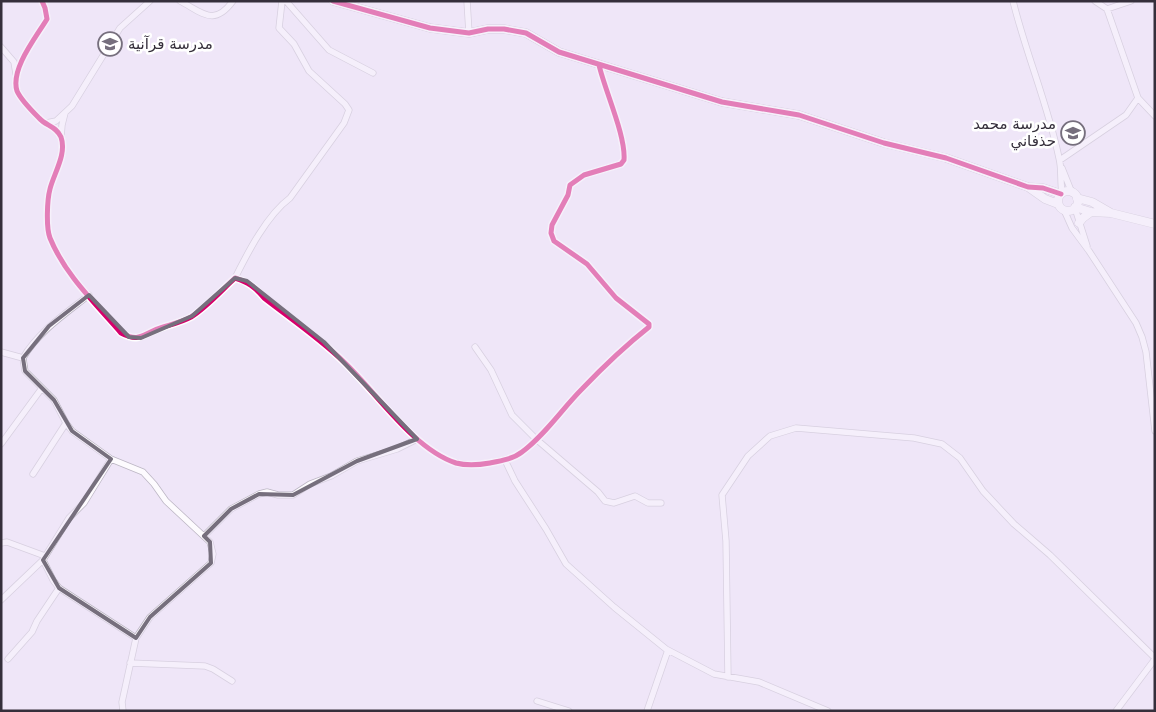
<svg xmlns="http://www.w3.org/2000/svg" width="1156" height="712" font-family="'DejaVu Sans','Noto Naskh Arabic',sans-serif">
<style>
.lines{fill:none;stroke-linecap:round;stroke-linejoin:round}
.street-casing{stroke:#bcb6c4;stroke-width:7}
.secondary-casing{stroke:#bcb6c4;stroke-width:9}
.street{stroke:#fdfbfe;stroke-width:5.5}
.secondary{stroke:#fdfbfe;stroke-width:8}
.cycleway-casing{stroke:#fff;stroke-width:8}
.cycleway{stroke:#d6006c;stroke-width:5}
.marked{fill:none;stroke:#766f7d;stroke-width:4;stroke-linejoin:round}
.labels{text-anchor:middle;stroke-width:5;stroke-linejoin:round;paint-order:stroke}
.poi-label{font-size:15px;fill:#352f3b;stroke:#fff;text-anchor:start}
</style>
<rect width="100%" height="100%" fill="#efe6f8"/>
<g class="lines">
<g class="street-casing">
<path id="street" d="M42 1 45 8 47 19C37 36 10 69 17 91 20 98 33 112 39 118 46 126 56 126 61 137 67 154 54 173 50 189 47 200 46 228 50 238 65 275 96 304 121 333 138 342 141 336 157 329 168 325 180 323 191 317 206 308 222 290 235 278 248 282 255 287 264 298 291 319 319 338 344 362 376 392 413 449 456 463 467 466 479 465 490 463 501 461 513 459 522 452 545 435 562 409 582 389 603 367 625 346 649 327V324L616 298 587 264 554 241 551 233 552 225 568 195 570 185 584 175 621 164 624 160C626 136 605 91 599 65
M180 1C203 13 214 27 233 1
M286 1 329 50 373 73
M467 1 469 33
M1013 1C1026 54 1048 105 1059 158 1062 169 1060 181 1062 193
M1095 1 1107 9 1131 1
M1 47 14 62 16 74
M1138 98 1155 116
M46 123 56 121 72 106 120 28 150 1
M61 138 62 125 65 113
M1060 160 1126 115 1138 98 1107 9
M1062 168 1072 193
M1075 208 1087 246
M1064 210 1072 228 1089 251 1136 323 1142 337 1146 352 1155 431
M235 278C248 252 267 215 290 198L344 123 349 110 345 104 309 71 294 44 279 28 282 1
M89 295C65 314 38 332 23 358L25 371 54 400 66 423 72 431 111 459 143 472 154 484 166 501 210 542 213 554 211 563 150 617 136 638 122 702 123 711
M475 347 491 370 512 415 536 439 598 492 605 501 614 503 635 496 648 503H661
M1 352 23 358
M1 444 42 388
M505 460 515 481 546 529 566 564 614 607 666 649 714 674 759 682 828 711
M33 474 66 423
M204 536 231 509 259 494 267 492 278 495H293L310 484 331 476 357 461 397 449 417 439
M1 543 7 542 45 556
M59 588 136 638
M1 600 43 560 69 518 84 503 111 459
M8 659 32 632 37 621 59 588 53 580 43 560
M130 663 205 666 213 669 232 681
M728 677 726 541 722 495 748 456 770 436 796 428 914 438 942 444 960 458 983 491 1014 524 1050 555 1155 658
M537 701 569 711
M647 711 668 650
M1116 711 1155 659"/>
</g>
<g class="secondary-casing">
<path id="secondary" d="M333 1 430 28 469 33 488 29H504L526 33 559 52 722 102 799 115 884 143 946 158 1028 187 1043 188 1061 194
M1028 187 1045 199 1058 204
M1058 201a10 10 0 1 1 20 0a10 10 0 1 1-20 0Z
M1077 198 1092 202 1111 213
M1075 207 1091 212 1111 213 1155 224
M1079 223 1083 218 1091 212"/>
</g>
<use href="#street" class="street"/>
<use href="#secondary" class="secondary"/>
<g class="cycleway-casing">
<path id="cycleway" d="M42 1 45 8 47 19C37 36 10 69 17 91 20 98 33 112 39 118 46 126 56 126 61 137 67 154 54 173 50 189 47 200 46 228 50 238 65 275 96 304 121 333 138 342 141 336 157 329 168 325 180 323 191 317 206 308 222 290 235 278 248 282 255 287 264 298 291 319 319 338 344 362 376 392 413 449 456 463 467 466 479 465 490 463 501 461 513 459 522 452 545 435 562 409 582 389 603 367 625 346 649 327V324L616 298 587 264 554 241 551 233 552 225 568 195 570 185 584 175 621 164 624 160C626 136 605 91 599 65
M333 1 430 28 469 33 488 29H504L526 33 559 52 722 102 799 115 884 143 946 158 1028 187 1043 188 1061 194"/>
</g>
<use href="#cycleway" class="cycleway"/>
</g>
<path d="M0 0H1156V712H0ZM235 278 247 281 324 342 417 439 357 461 293 495 259 494 231 509 204 536 210 542 211 563 150 617 136 638 59 588 43 560 111 459 72 431 54 400 25 371 23 358 49 326 89 295 129 337 141 338 192 316Z" fill="#efe6f8" fill-opacity=".55" fill-rule="evenodd"/>
<path class="marked" d="M235 278 247 281 324 342 417 439 357 461 293 495 259 494 231 509 204 536 210 542 211 563 150 617 136 638 59 588 43 560 111 459 72 431 54 400 25 371 23 358 49 326 89 295 129 337 141 338 192 316Z"/>
<defs>
<g id="school-ring" transform="scale(1.25)"><circle r="9.5" fill="#fff" stroke="#766f7d" stroke-width="1.5"/><path d="M0-5L7-2L0 1L-7-2ZM-4 1L0 2.5L4 1V4Q0 6-4 4Z" fill="#766f7d"/></g>
</defs>
<g fill-rule="evenodd">
<use href="#school-ring" x="110" y="44"/>
<use href="#school-ring" x="1073" y="133"/>
</g>
<g class="labels">
<g class="poi-label">
<text x="128" y="49">مدرسة قرآنية</text>
<text x="1056" y="129" text-anchor="end">مدرسة محمد<tspan x="1056" dy="17">حذفاني</tspan></text>
</g>
</g>
<rect width="1156" height="712" fill="none" stroke="#352f3b" stroke-width="5"/>
</svg>
